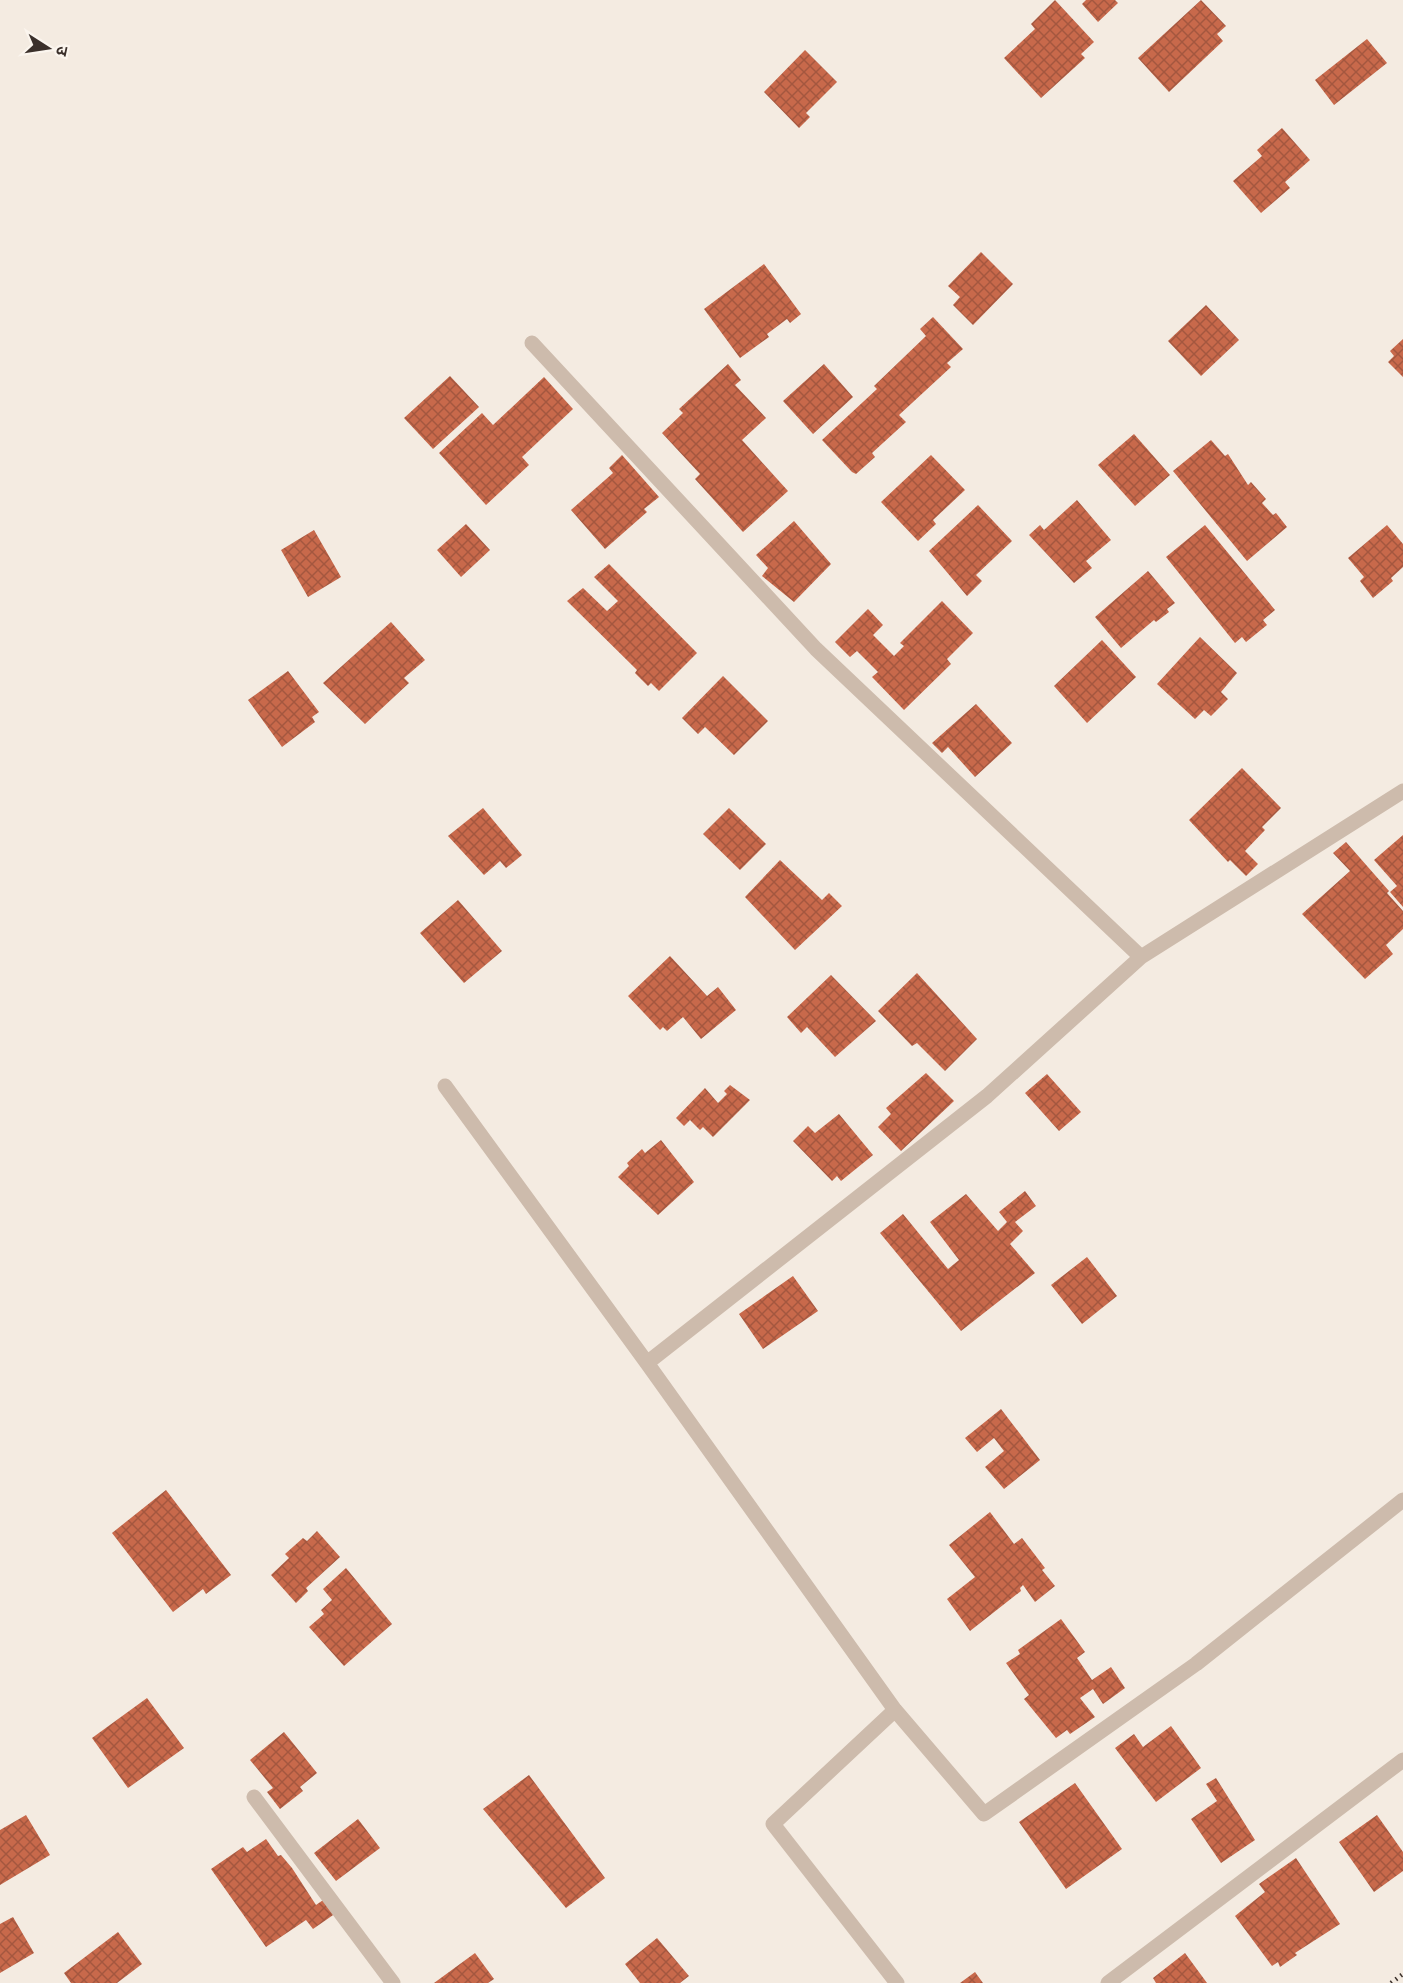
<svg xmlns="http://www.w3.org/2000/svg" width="1403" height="1983" font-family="Cabin,'Noto Sans Devanagari',sans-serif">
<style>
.building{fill:url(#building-cross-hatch)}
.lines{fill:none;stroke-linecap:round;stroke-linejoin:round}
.minor{stroke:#cdbbac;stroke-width:15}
.rail{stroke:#3b302b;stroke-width:4.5;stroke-dasharray:1.5 4.5;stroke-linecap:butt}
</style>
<defs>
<pattern id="building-cross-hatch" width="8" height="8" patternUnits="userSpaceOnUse" patternTransform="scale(1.5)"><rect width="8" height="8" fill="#c8694b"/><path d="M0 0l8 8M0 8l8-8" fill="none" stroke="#a4573f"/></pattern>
</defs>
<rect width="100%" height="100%" fill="#f4ebe1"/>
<path class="building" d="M1055 0 1094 42 1081 54 1085 58 1041 98 1004 58 1035 29 1031 24Z
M1086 0H1115L1118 3 1098 22 1082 4Z
M1201 0 1226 26 1217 34 1223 41 1169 92 1138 58Z
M1367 39 1387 63 1334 105 1315 80Z
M805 50 837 82 806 113 810 117 799 128 764 92Z
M1282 128 1310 160 1285 182 1290 188 1261 213 1233 181 1262 156 1257 150Z
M981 252 1013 284 973 325 953 305 960 297 948 286Z
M764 264 801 314 790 323 787 319 767 334 769 337 740 358 704 309Z
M1206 305 1239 340 1201 376 1168 341Z
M933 317 963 349 947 363 951 367 899 415 906 422 872 453 875 457 856 474 852 472 822 440 877 389 874 386 926 336 920 329Z
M1403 339V377L1388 362 1394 356 1390 351Z
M728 364 741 380 735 385 766 418 742 440 788 491 743 532 695 479 700 474 662 433 683 413 679 409Z
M824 364 853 397 813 434 783 401Z
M450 376 479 407 433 449 404 418Z
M544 377 573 409 522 457 529 465 486 505 439 453 482 413 493 425Z
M1134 434 1170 475 1135 506 1098 465Z
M1211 440 1225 456 1228 454 1248 485 1251 482 1266 499 1262 503 1273 515 1276 513 1287 527 1247 561 1173 471Z
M622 455 659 497 644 509 647 512 605 549 571 510 613 473 609 468Z
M931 455 965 490 933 520 936 524 918 541 881 502Z
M1077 500 1111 540 1086 561 1092 568 1074 583 1029 535 1040 525 1044 530Z
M978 505 1012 541 976 575 982 581 967 596 929 551Z
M794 521 831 564 794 602 762 576 768 568 756 555Z
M466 524 490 550 461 577 437 550Z
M1205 525 1275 610 1263 620 1267 625 1246 642 1242 637 1235 643 1166 557Z
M1387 525 1403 544V567L1391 578 1393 581 1373 598 1360 581 1364 577 1348 558Z
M314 530 341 577 308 597 281 550Z
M609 564 697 653 659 691 651 683 648 686 635 673 637 670 567 601 583 588 607 611 618 601 594 577Z
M1148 571 1175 603 1167 609 1169 612 1156 622 1154 620 1121 648 1095 617Z
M942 601 973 633 947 659 951 664 904 710 872 677 878 672 857 651 850 657 835 642 868 609 883 625 873 635 894 656 904 646 900 643Z
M391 622 425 660 404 678 409 683 365 724 323 683Z
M1200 637 1237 673 1221 692 1228 699 1211 716 1204 710 1195 719 1157 684Z
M1102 640 1136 677 1087 723 1054 686Z
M288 671 319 712 312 717 315 722 282 747 248 700Z
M723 676 768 721 734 755 705 727 698 734 682 718Z
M976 704 1012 743 975 777 948 747 942 753 932 743Z
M1242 768 1281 808 1262 827 1265 830 1245 851 1258 864 1246 876 1230 860 1228 862 1189 820Z
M483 808 522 855 506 868 500 861 484 875 448 836Z
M729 808 766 844 740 870 703 834Z
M1403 835V907L1390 892 1397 886 1374 860Z
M1346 842 1389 891 1387 893 1403 911V929L1386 945 1393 954 1365 979 1302 914 1350 871 1333 853Z
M780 860 822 900 829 893 842 906 795 950 745 897Z
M458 900 502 951 464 983 420 933Z
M670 956 707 996 718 987 736 1010 701 1039 683 1017 667 1031 663 1027 660 1030 628 996Z
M917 973 977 1039 945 1071 917 1043 912 1046 878 1011Z
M831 975 876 1021 835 1057 807 1027 801 1033 787 1017Z
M926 1073 954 1101 901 1151 878 1127 891 1114 886 1108Z
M1047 1074 1081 1112 1059 1131 1025 1093Z
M730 1085 750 1100 713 1137 703 1127 700 1130 690 1120 684 1126 676 1118 705 1088 718 1103 727 1094 724 1091Z
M839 1114 873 1155 841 1181 837 1176 832 1181 793 1141 808 1126 815 1133Z
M661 1140 694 1182 658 1215 618 1177 629 1166 627 1163 642 1149 645 1153Z
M1025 1191 1036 1206 1015 1222 1023 1231 1010 1244 1035 1273 961 1331 880 1233 903 1214 948 1269 959 1260 930 1222 966 1194 998 1231 1007 1222 999 1212Z
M1087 1257 1117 1296 1082 1324 1051 1285Z
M793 1276 818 1311 763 1349 739 1314Z
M1001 1409 1040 1460 1004 1489 985 1467 1004 1451 994 1438 977 1452 965 1438Z
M166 1490 231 1575 206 1594 203 1589 173 1612 112 1533Z
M990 1512 1014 1544 1022 1538 1045 1568 1042 1570 1055 1586 1035 1602 1023 1585 1020 1588 1021 1591 970 1631 947 1599 975 1577 949 1545Z
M317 1531 340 1557 306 1588 308 1591 296 1603 271 1575 289 1558 285 1554 303 1538 307 1541Z
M346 1568 392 1624 344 1666 309 1627 324 1614 321 1610 332 1600 323 1589Z
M1061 1619 1085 1652 1077 1658 1092 1680 1111 1667 1125 1688 1103 1704 1093 1689 1080 1698 1095 1717 1070 1734 1067 1730 1056 1738 1024 1699 1029 1695 1006 1663 1020 1654 1018 1650Z
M147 1698 184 1748 128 1788 92 1738Z
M1171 1726 1201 1768 1156 1802 1115 1748 1134 1734 1143 1747Z
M284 1732 317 1773 300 1787 303 1791 280 1809 267 1792 273 1788 250 1760Z
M529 1775 605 1878 566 1908 483 1809Z
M1216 1778 1255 1840 1221 1863 1191 1819 1217 1801 1206 1784Z
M1075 1783 1122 1849 1066 1889 1019 1822Z
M26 1815 50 1855 0 1885V1830Z
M1377 1815 1403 1852V1871L1374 1892 1339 1842Z
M358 1819 380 1848 336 1881 314 1853Z
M266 1839 278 1856 281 1855 292 1868 316 1905 326 1898 336 1913 313 1929 306 1920 266 1947 211 1869 243 1847 247 1852Z
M1296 1858 1340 1924 1295 1953 1297 1955 1280 1967 1278 1962 1272 1966 1235 1916 1265 1892 1259 1884Z
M13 1917 34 1953 0 1973V1924Z
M118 1932 142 1964 117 1983H71L64 1973Z
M657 1938 689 1976 680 1983H640L625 1964Z
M475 1953 494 1979 488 1983H434Z
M1185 1953 1207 1983H1156L1153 1978Z
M975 1972 983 1983H960Z"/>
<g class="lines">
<path class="minor" d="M532 343 816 649 1141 957 1403 791
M445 1086 647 1363 895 1710 984 1814 1196 1664 1403 1500
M647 1363 987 1096 1141 957
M895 1710 773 1824 897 1983
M254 1797 393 1983
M1108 1983 1403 1760"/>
<path class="rail" d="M1391 1983 1403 1974"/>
</g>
<g transform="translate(48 48) rotate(102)" stroke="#fbf5ee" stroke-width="4.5" paint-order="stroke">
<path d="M0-4.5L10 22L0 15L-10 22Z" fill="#3b302b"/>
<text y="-9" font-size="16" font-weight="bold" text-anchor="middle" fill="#3b302b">उ</text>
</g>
</svg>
